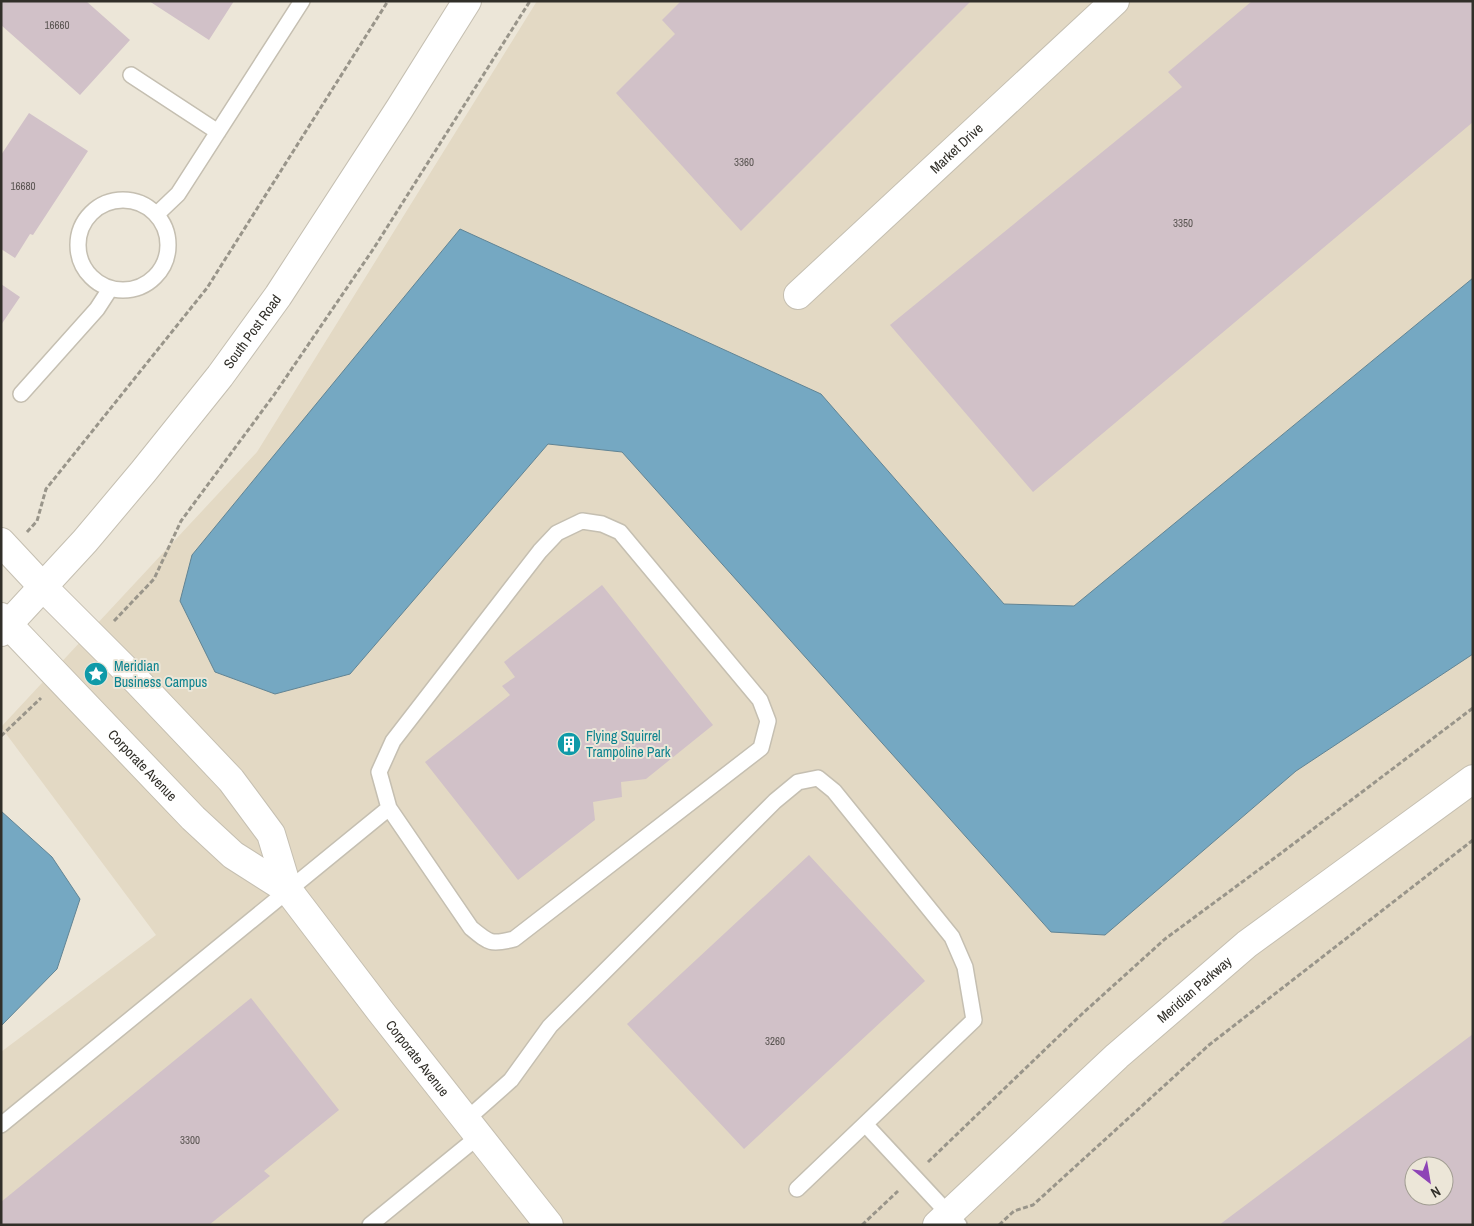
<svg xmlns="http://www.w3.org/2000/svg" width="1474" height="1226" font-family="'Archivo Narrow',sans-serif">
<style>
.built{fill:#e3d9c4;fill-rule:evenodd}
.water{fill:#75a8c2;stroke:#618494}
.building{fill:#d1c1c8;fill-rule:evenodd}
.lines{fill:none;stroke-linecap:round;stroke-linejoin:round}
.service-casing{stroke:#c5bfb1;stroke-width:18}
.minor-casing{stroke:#c5bfb1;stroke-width:30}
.tertiary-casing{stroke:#c5bfb1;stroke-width:30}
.path{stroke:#99958a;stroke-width:3;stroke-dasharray:5 2.5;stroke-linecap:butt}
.service{stroke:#fff;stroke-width:15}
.minor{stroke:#fff;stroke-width:28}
.tertiary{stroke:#fff;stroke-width:28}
.labels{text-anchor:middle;stroke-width:4;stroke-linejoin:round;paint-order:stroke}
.number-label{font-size:11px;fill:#595451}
.street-label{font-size:14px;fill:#312f29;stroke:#ece6d8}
.culture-label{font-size:14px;fill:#0d838f;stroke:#ece6d8;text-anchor:start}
</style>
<rect width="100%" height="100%" fill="#ece6d8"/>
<path class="built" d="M537 1H1473V1225H1V1052L156 935 1 727 257 452ZM1414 1166H1444V1196H1414Z"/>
<path class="water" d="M460 229 821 394 1004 604 1074 606 1473 278V654L1296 771 1105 935 1051 932 622 452 548 444 350 674 275 694 215 672 180 601 192 555Z
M1 811 52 857 80 899 57 969 1 1026Z"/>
<path class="building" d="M1 1H86L130 40 80 95 1 25Z
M149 1H234L209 40Z
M681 1H971L741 231 616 93 675 34 662 20Z
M1252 1H1473V122L1033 492 890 325 1182 87 1168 72Z
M29 113 88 151 33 235 30 234 15 258 1 249V155Z
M1 284 20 297 1 325Z
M602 585 713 725 646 779 621 782 622 797 593 802 595 820 518 880 425 762 510 695 502 686 515 677 504 662Z
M809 855 925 981 744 1149 627 1024Z
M251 998 339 1110 264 1171 270 1176 209 1225H1V1202Z
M1473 1034V1225H1219ZM1414 1166H1444V1196H1414Z"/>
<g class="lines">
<g class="service-casing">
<path id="service" d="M131 75 218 132
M78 245a45 45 0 1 1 90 0a45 45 0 1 1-90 0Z
M157 214 178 194 302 1
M21 394 97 309 110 289
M466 1120 511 1080 550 1026 775 801 798 782 818 778 834 791 952 937 965 967 974 1020 797 1189
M865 1124 959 1225
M1 1125 389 808 471 928C489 943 491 945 514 939L761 748 768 721 760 700 620 532 602 524 582 521 557 533 540 551 393 741 379 772 389 808
M370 1225 479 1136"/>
</g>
<g class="minor-casing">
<g id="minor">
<path id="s1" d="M798 295 1115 1"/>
<path id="s2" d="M1 542 43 587 138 682 231 780 271 834 288 890 381 1012 549 1225"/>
<path id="s3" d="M1 617 193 818 233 855 288 890"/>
<path id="s4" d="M937 1225 1117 1056 1247 944 1473 779"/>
</g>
</g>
<g class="tertiary-casing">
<g id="tertiary">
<path id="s5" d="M1 632 85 541 143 472 220 376 278 296 400 108 467 1"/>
</g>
</g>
<path class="path" d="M27 532 37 521 46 489 207 288 388 1
M114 621 154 579 181 521 274 395 374 248 530 1
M1 736 41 698
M928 1162 1083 1013 1165 939 1280 854 1473 708
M862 1225 898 1191
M999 1225 1014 1211 1033 1205 1209 1045 1473 840"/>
<use href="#service" class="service"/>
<use href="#minor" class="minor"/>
<use href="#tertiary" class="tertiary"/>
</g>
<defs>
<g id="sight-disc" transform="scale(1.25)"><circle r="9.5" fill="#0f9aa8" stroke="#ece6d8"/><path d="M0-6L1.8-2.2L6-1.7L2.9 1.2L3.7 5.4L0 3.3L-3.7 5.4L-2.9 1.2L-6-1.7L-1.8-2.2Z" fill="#fff"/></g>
<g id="building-disc" transform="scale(1.25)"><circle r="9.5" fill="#0f9aa8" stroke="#ece6d8"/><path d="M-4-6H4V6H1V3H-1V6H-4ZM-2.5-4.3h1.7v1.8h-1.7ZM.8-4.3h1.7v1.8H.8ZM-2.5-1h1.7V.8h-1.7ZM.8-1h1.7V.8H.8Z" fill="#fff"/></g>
</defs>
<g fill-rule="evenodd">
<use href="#sight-disc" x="96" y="674"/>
<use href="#building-disc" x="569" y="744"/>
</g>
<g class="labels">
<g class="number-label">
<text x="57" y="29">16660</text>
<text x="744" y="166">3360</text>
<text x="23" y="190">16680</text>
<text x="1183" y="227">3350</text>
<text x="775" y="1045">3260</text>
<text x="190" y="1144">3300</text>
</g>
<g class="street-label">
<text dy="5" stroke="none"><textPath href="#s1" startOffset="216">Market Drive</textPath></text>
<text dy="5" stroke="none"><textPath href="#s5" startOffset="392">South Post Road</textPath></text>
<text dy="5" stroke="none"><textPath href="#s3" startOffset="205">Corporate Avenue</textPath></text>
<text dy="5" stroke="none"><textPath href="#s4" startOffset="349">Meridian Parkway</textPath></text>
<text dy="5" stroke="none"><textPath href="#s2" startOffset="669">Corporate Avenue</textPath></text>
</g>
<g class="culture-label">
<text x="114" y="671">Meridian<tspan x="114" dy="16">Business Campus</tspan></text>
<text x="586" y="741">Flying Squirrel<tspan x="586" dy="16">Trampoline Park</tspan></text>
</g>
</g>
<rect width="1474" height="1226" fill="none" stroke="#312f29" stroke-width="5"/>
<g transform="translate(1429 1181) rotate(149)"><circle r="24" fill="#ece6d8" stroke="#a19d92"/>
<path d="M0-4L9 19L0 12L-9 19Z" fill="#8e44b6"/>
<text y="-8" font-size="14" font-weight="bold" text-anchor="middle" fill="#312f29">N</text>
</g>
</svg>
